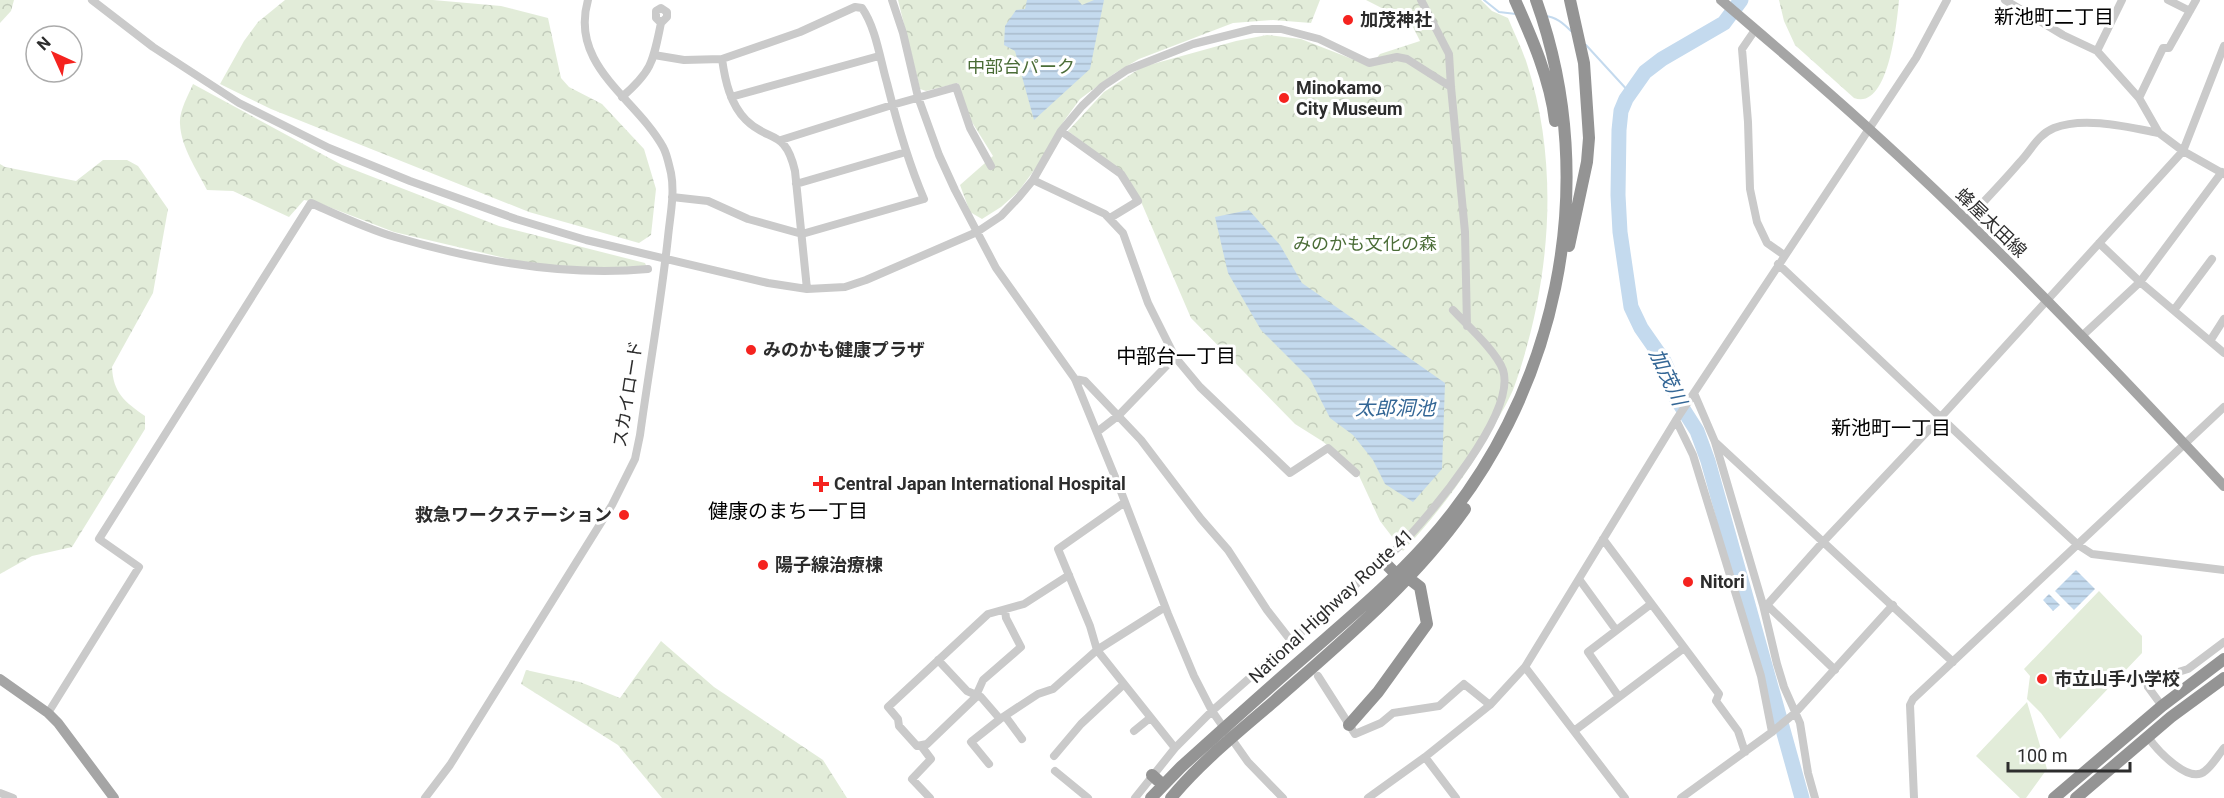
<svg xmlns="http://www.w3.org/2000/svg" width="2224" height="798" font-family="Roboto,'Noto Sans JP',sans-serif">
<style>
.forest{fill:url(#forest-crowns)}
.pitch{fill:#e2ecd9}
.water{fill:url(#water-rules)}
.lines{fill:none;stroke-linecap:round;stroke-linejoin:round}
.stream{stroke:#c4daee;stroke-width:2}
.river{stroke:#c4daee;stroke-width:15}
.minor{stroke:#cacaca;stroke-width:8}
.major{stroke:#a5a5a5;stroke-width:10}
.highway{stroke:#949494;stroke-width:12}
.poi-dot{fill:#f5231f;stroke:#fff;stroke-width:2}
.labels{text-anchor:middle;stroke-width:6;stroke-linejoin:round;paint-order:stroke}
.poi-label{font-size:18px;font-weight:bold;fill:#2d2d2d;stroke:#fff;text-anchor:start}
.park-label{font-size:18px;fill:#4b6d37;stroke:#fff}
.street-label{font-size:18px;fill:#2d2d2d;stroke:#fff}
.neighbourhood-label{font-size:20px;fill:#000;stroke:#fff}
.water-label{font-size:20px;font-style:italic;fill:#346796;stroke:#fff}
</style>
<defs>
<pattern id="forest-crowns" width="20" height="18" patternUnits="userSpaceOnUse" patternTransform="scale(1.5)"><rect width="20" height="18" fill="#e2ecd9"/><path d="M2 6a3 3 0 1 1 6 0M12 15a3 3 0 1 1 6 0" fill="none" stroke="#c2cbbb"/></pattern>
<pattern id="water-rules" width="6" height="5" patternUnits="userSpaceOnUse" patternTransform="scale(1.5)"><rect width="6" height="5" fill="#c4daee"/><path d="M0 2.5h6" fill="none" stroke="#a9bbcc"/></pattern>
</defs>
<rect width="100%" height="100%" fill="#fff"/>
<path class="forest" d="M0 0H14L11 11 0 23Z
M285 0H433L501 6 548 18 561 78 569 87 602 104 644 149 656 189 651 235 639 243 529 212 271 109 220 84 244 41 258 22Z
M898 0H1320L1311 23 1273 20 1233 23 1139 59 1115 73 1080 99 1064 121 1038 165 1018 192 1001 207 982 219 970 212 960 185 993 156 970 119 958 83 926 91 920 89Z
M1366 0H1481L1492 11 1508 18C1514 33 1522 48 1527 64 1561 168 1550 288 1513 390 1508 401 1502 412 1496 422 1471 470 1440 511 1403 551L1380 521 1355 467 1322 441 1295 424 1191 318 1142 204 1122 172 1068 131 1104 92 1142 67 1236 41 1267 35 1301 39 1370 66 1380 54 1420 41 1411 23Z
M1779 0H1899C1897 21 1889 111 1854 98L1795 45 1784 21Z
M193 84 342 165 499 226 645 263 649 272 589 270 522 262 394 232 316 202 304 200 289 217 233 191 207 190C197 170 181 147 180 124 179 111 188 96 193 84Z
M103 160H127L138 166 168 209 153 293 112 367C113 393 125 402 145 416V429L72 547 32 556 0 574V164L5 167 76 181Z
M661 641 714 687 823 760 847 798H662L618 745 521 684 526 670 580 682 620 698Z"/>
<path class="pitch" d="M2099 591 2142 636V653L2060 739 2041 713 2027 699 2030 676 2024 669Z
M2027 702 2047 769 2026 798H2020L1976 756Z"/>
<path class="water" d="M1027 0H1078L1082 5 1094 0H1104L1090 69 1034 120 1015 51 1004 45 1005 26 1016 10 1025 9Z
M1249 210 1280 245 1302 283 1445 383 1442 469 1413 502 1385 484 1373 460 1353 435 1330 418 1310 379 1261 330 1228 273 1215 217Z
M2076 570 2095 589 2074 610 2055 591Z
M2049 594 2060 605 2053 611 2043 600Z"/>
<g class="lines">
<path class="stream" d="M1484 0 1499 12 1516 14
M1545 16C1556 17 1563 23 1571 31
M1586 45 1630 93"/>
<path class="river" d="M1741 0 1724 23 1662 59 1645 72 1626 99 1621 111 1619 130 1618 195 1620 232 1631 307 1641 328 1664 361 1673 382 1676 398 1697 431 1708 461 1802 798"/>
<path class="minor" d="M92 0 153 47 239 103 329 148 410 181 516 219 586 240 768 283 807 289 845 287 866 280 977 232 1001 216 1019 197 1033 180 1061 131 1082 106 1103 86 1127 70 1193 44 1253 29H1281L1319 39 1369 63 1397 57 1407 59 1451 87
M892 0 903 33 918 97 939 155 955 190 996 268 1075 379 1120 489 1168 614 1194 676 1212 711 1248 762 1283 798
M1421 0 1449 54 1451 87 1465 232 1467 326
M2005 0 2063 35 2097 51 2139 98 2159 133 2183 151 2224 174
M2168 0 2190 11
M1755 30 1742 49 1748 122 1750 189 1757 222 1767 243 1784 255
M2097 51 2122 0
M654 55 684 60 722 59 800 32 855 7 862 8C876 28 880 59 887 83 897 123 908 162 924 199L802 234 748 219 708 201 672 197
M722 59C725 80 730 104 746 120 769 143 785 128 795 171L807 289
M622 97C653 70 653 61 661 23L656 18V11L661 8 667 12V17L661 23
M731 97 879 56
M2139 98 2163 48H2169L2196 0
M1061 131 1121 174 1138 201 1110 218
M781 140 892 105 956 87 970 128 991 166
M1033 180 1105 214 1123 233 1148 303 1175 357 1200 387 1290 473 1328 448 1356 473
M796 184 906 152
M1966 221C1984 201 2002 183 2019 163 2031 151 2037 135 2054 128 2084 116 2128 127 2159 133
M2099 243 2140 282 2224 353
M1778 264 1989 463 2078 545 2092 554 2224 570
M2174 310 2212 259
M2082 336 2140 282 2222 172
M2210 341 2224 319
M1075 379 1085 381 1141 440 1201 519 1228 550 1267 610 1295 646
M1694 393 1715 442 1763 605 1777 664 1784 687 1800 723 1808 773 1815 798
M1676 420 1693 455 1761 676 1772 732
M1097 432 1119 415 1175 357
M1715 442 1953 662
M1125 502 1058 549 1090 626 1097 650 1175 748
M1603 539 1719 694 1716 701 1738 731 1745 752
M1579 579 1616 630
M1005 610 1006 618 1021 647 983 680 975 698 927 744 917 746 899 726 898 719 888 707 988 614 1024 604 1069 575
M938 660 967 691 981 697 1000 719
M1525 667 1625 798
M1835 670 1767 605 1823 542 1940 418 2183 151 2224 46
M1318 676 1355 734 1381 723 1393 713 1439 706 1464 684 1490 705
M1619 697 1588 652 1651 604
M2162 706 2148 687 2147 681 2151 676 2175 673 2188 669 2224 642
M48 713 139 567 99 539 311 203C338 215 367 229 395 237 477 261 563 277 648 269
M1005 716 1022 739
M1134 731 1150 718
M1574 731 1684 648
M2148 737C2157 750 2189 785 2205 771 2213 765 2218 755 2224 748
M923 745 922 747 931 759 912 779 930 798
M1054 756 1081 724 1123 685
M1425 757 1456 798
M989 764 971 742 1000 719 1038 694 1053 689 1097 650 1165 607
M1055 771 1088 798
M0 793 13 798
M425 798 450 765 612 505 635 459 640 435C649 369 661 303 668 237 670 216 675 194 671 173 669 165 667 154 663 147 636 98 569 66 588 0
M1135 798 1175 748 1212 711 1402 544C1430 514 1517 413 1503 370 1497 352 1466 324 1453 310
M1368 798 1425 757 1490 705 1525 667 1676 420 1916 58 1947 0
M1681 798 1772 732 1795 713 1893 605
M1914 798 1910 705 1913 699 2224 407"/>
<path class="major" d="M1721 0C1770 42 1820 84 1868 128 1993 241 2109 363 2224 486
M0 679 48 713 58 723 114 798"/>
<path class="highway" d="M1515 0C1532 38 1550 79 1555 121
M1569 246 1587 162 1589 138 1584 63 1570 0
M1383 561 1396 574
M1349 725 1378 692 1427 624 1420 587 1407 577
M1152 775 1163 785
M1151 798 1181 767C1223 729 1265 691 1308 654 1348 619 1390 584 1426 544 1557 400 1603 185 1536 0
M1171 798C1200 763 1236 734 1271 704 1339 644 1412 584 1465 509
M2054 798 2162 706 2224 659
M2076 798 2171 717 2224 678"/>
</g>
<g class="poi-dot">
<circle cx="1348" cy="20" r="6"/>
<circle cx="1284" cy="98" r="6"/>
<circle cx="751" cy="350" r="6"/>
<path d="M818 475h6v6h6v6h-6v6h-6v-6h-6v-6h6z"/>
<circle cx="624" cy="515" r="6"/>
<circle cx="763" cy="565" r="6"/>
<circle cx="1688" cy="582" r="6"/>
<circle cx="2042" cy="679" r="6"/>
</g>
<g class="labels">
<g class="poi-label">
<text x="1360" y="26">加茂神社</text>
<text x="1296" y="94">Minokamo<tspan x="1296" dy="21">City Museum</tspan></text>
<text x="763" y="356">みのかも健康プラザ</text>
<text x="834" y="490">Central Japan International Hospital</text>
<text x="612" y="521" text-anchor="end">救急ワークステーション</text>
<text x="775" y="571">陽子線治療棟</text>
<text x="1700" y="588">Nitori</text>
<text x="2054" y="685">市立山手小学校</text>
</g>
<g class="park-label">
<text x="1021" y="73">中部台パーク</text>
<text x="1365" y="250">みのかも文化の森</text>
</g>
<g class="street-label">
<text transform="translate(1991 223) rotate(44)" y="6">蜂屋太田線</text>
<text transform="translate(628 394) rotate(-81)" y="6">スカイロード</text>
<text transform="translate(1331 606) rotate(-43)" y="6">National Highway Route 41</text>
</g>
<g class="neighbourhood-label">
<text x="2054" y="24">新池町二丁目</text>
<text x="1176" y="363">中部台一丁目</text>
<text x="1891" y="435">新池町一丁目</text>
<text x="788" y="518">健康のまち一丁目</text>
</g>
<g class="water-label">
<text transform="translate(1668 377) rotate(65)" y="7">加茂川</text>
<text x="1395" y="415">太郎洞池</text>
</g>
</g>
<g transform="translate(54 54) rotate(315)"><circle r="28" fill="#ffffff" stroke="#ababab" stroke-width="1.5"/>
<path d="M0-4.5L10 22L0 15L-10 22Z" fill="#f5231f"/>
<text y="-9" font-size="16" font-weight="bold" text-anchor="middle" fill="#2d2d2d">N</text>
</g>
<path d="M2008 762v9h122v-9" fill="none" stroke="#2d2d2d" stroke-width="3"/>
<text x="2017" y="762" font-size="18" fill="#2d2d2d" stroke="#ffffff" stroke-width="4.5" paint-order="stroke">100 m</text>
</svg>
